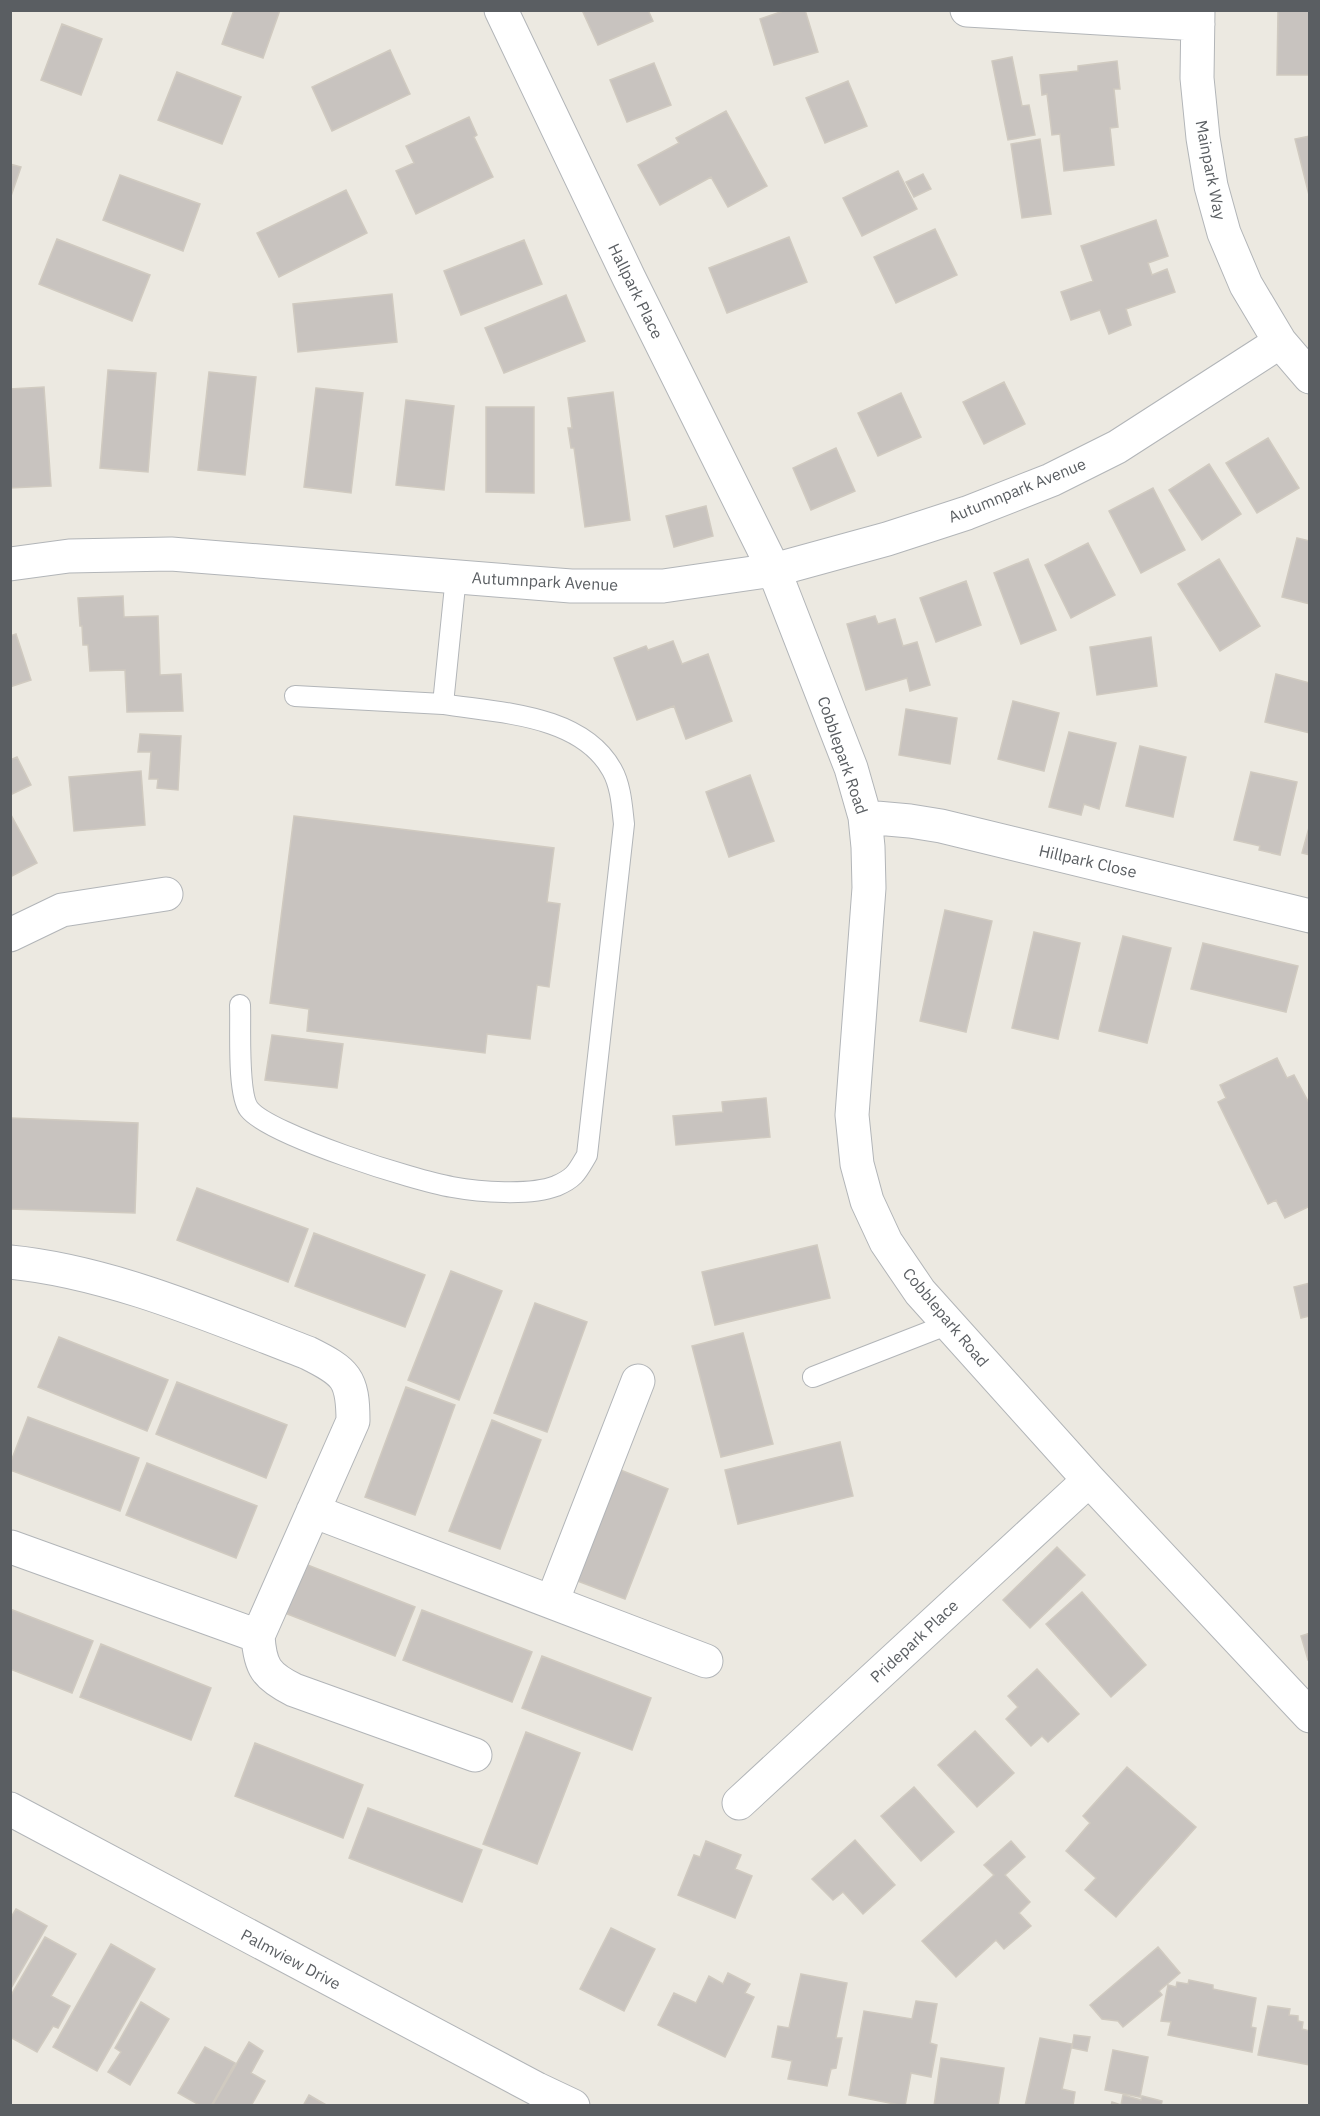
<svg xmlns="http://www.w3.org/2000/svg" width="1320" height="2116" font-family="'IBM Plex Sans',sans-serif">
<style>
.building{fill:#c8c3bf;stroke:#d0cac0;stroke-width:1.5}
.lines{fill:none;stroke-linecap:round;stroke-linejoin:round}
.service-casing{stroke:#b2b5b8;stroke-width:22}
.minor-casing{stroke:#b2b5b8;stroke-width:35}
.tertiary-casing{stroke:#b2b5b8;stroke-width:35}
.service{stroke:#fff;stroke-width:20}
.minor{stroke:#fff;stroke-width:33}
.tertiary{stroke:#fff;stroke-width:33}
.labels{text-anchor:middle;stroke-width:4.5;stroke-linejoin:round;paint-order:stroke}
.street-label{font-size:16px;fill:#5a5e62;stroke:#fff}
</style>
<rect width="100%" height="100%" fill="#ece9e1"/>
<path class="building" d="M234 10H280L263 58 222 44Z
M582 10H648L653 21 598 45Z
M786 10H805L818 52 774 65 760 19Z
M1278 10H1310V75H1277Z
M62 24 102 39 81 95 41 80Z
M390 50 410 94 332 131 312 87Z
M1012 57 1022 106 1029 105 1035 135 1008 140 992 61Z
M1117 61 1120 89H1114L1118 127 1110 128 1114 165 1064 171 1060 134 1052 135 1047 94 1042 95 1040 75 1078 71V66Z
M654 63 671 105 627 122 610 80Z
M177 72 241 97 222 144 158 120Z
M848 81 867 126 825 143 806 98Z
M726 111 767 186 728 207 711 177 660 205 638 165 679 143 676 138Z
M469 117 477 135 474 137 493 177 416 214 396 171 414 163 406 146Z
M1310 136V199L1295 139Z
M1040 139 1051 214 1022 218 1011 144Z
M10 164 21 167 10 199Z
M898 171 917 209 862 236 843 198Z
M923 174 931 189 914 197 906 182Z
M120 175 200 204 183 251 103 220Z
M346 190 367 233 279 277 257 233Z
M1156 220 1168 256 1148 263 1152 275 1167 269 1175 292 1126 309 1131 325 1109 334 1100 310 1071 320 1061 292 1093 281 1081 246Z
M935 229 957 275 896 303 874 257Z
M789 237 807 282 727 313 709 268Z
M57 239 150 275 132 321 39 284Z
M524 240 542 284 461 315 444 271Z
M392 294 397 342 298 352 293 304Z
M566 295 585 341 504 373 485 328Z
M108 370 156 373 148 472 100 468Z
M209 372 256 377 245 475 198 470Z
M1004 382 1025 424 984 444 963 402Z
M44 387 51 486 10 488V389Z
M316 388 363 393 351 493 304 487Z
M613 392 630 520 585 527 574 448H571L568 428H572L568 398Z
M901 393 921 437 878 456 858 413Z
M406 400 454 406 444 490 396 485Z
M486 407H534V493L486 492Z
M1268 438 1299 488 1257 513 1226 463Z
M836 448 855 491 811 510 793 468Z
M1209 464 1241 514 1202 540 1169 490Z
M1153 488 1185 550 1141 573 1109 511Z
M706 506 713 536 674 547 666 516Z
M1297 538 1310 541V604L1282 597Z
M1088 543 1115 595 1071 618 1045 565Z
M1028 559 1056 630 1021 644 994 573Z
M1219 559 1260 626 1220 651 1178 584Z
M966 581 981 625 936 642 920 598Z
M123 596 124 617 158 616 160 675 181 674 183 711 127 712 125 670 90 671 88 645H83L82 626H80L78 598Z
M875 616 878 624 895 619 903 646 917 642 930 685 910 691 907 678 866 690 847 624Z
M16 634 31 680 10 687V636Z
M1151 637 1157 686 1097 695 1090 647Z
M673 641 682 664 708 654 732 721 686 739 674 706 637 720 614 658 646 646 648 650Z
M1276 674 1310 683V733L1265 722Z
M1013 701 1059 713 1044 771 998 759Z
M906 709 957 718 950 764 899 755Z
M1069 732 1116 743 1099 809 1084 804 1081 815 1049 807Z
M140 734 181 736 178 790 157 788 158 779H149L151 752H138Z
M1140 746 1186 757 1173 817 1126 806Z
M17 757 31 785 10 795V760Z
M141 771 145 825 74 831 69 777Z
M1251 772 1297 782 1280 855 1259 850 1260 846 1234 840Z
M750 775 774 841 729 857 706 792Z
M10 813 37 863 10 877Z
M294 816 554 848 547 902 560 904 549 987 537 985 530 1039 487 1034 485 1053 307 1031 309 1009 270 1003Z
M1310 824V855L1302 853Z
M945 910 992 921 966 1032 920 1021Z
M1034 932 1080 943 1058 1039 1012 1028Z
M1123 936 1171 948 1147 1043 1099 1031Z
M1203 943 1298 966 1286 1012 1191 989Z
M272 1035 343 1044 337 1088 265 1080Z
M1277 1058 1287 1078 1294 1075 1310 1105V1206L1285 1218 1276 1200 1268 1204 1218 1102 1226 1098 1220 1085Z
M766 1098 770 1137 676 1145 673 1116 723 1112 722 1102Z
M10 1118 138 1123 135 1213 10 1209Z
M197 1188 308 1229 288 1282 177 1240Z
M314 1233 425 1275 405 1327 295 1286Z
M817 1245 830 1298 715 1325 702 1272Z
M451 1271 502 1291 459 1400 408 1380Z
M1310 1283V1316L1301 1318 1294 1287Z
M535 1303 587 1322 547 1432 494 1413Z
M743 1333 773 1444 721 1457 692 1346Z
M59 1337 168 1380 147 1431 38 1387Z
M177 1382 287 1425 266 1478 156 1434Z
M406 1387 455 1405 415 1515 365 1497Z
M28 1417 139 1458 120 1511 10 1470V1464Z
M492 1420 541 1440 500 1549 449 1531Z
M840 1442 853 1496 738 1524 725 1470Z
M147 1463 257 1506 236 1558 126 1515Z
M618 1469 668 1489 625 1599 575 1580Z
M1057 1547 1085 1575 1030 1628 1003 1600Z
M305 1564 415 1607 395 1656 285 1613Z
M1082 1592 1146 1665 1111 1697 1046 1624Z
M10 1609 93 1641 72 1693 10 1669Z
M422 1610 532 1652 512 1702 403 1660Z
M1310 1633V1659L1308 1660 1301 1636Z
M101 1644 211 1688 191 1740 80 1697Z
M542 1656 651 1698 632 1750 522 1708Z
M1037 1669 1079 1714 1048 1742 1042 1736 1031 1746 1006 1719 1018 1707 1008 1696Z
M975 1731 1014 1773 977 1807 938 1765Z
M526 1732 580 1753 537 1864 483 1844Z
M255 1743 363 1785 343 1838 235 1796Z
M1127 1767 1196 1827 1116 1917 1085 1890 1096 1878 1066 1851 1090 1823 1083 1816Z
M914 1787 954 1832 921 1861 881 1816Z
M368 1808 482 1850 462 1902 349 1858Z
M855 1840 895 1885 863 1914 843 1892 833 1900 812 1879Z
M706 1841 741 1855 735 1869 752 1876 735 1918 678 1895 694 1855 700 1857Z
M1011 1841 1025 1857 1005 1875 1030 1902 1019 1913 1031 1926 1004 1949 996 1940 956 1977 922 1941 994 1875 984 1865Z
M16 1909 47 1926 10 1990V1919Z
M611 1928 655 1949 624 2011 580 1989Z
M45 1937 76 1954 51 1996 70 2006 58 2028 53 2026 37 2052 10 2037V1997Z
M111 1944 155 1969 97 2071 53 2047Z
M1158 1947 1180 1973 1159 1991 1162 1995 1123 2027 1118 2021 1102 2019 1090 2005Z
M728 1973 750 1984 745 1993 754 1997 725 2057 658 2025 674 1993 696 2003 709 1976 723 1984Z
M801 1974 847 1983 836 2038H842L836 2068 831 2069 827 2086 788 2079 792 2061 772 2057 778 2026 789 2028Z
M1189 1980 1213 1985V1989L1256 1998 1251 2027 1256 2028 1252 2052 1168 2035 1171 2022 1161 2021 1168 1985 1176 1987 1177 1982 1188 1984Z
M916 2001 937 2004 930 2043 937 2045 931 2077 911 2073 905 2106 849 2095 864 2011 912 2019Z
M141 2002 169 2019 130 2085 108 2072 121 2052 115 2048Z
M1268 2006 1290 2009 1289 2015 1298 2016V2021L1303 2022 1302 2029 1310 2031V2065L1258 2055Z
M1074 2035 1090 2037 1087 2051 1072 2048Z
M1040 2038 1072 2044 1062 2089 1075 2092 1073 2106H1025Z
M249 2042 263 2051 251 2073 265 2081 251 2106H212Z
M205 2047 235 2063 211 2106H201L178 2093Z
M1113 2050 1148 2057 1140 2097 1105 2090Z
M941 2058 1004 2068 998 2106H934Z
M309 2095 328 2106H303Z
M1123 2095 1141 2100 1142 2096 1162 2101 1161 2106H1111L1112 2102 1121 2105Z"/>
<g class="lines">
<g class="service-casing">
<path id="service" d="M295 696 443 704
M240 1005C241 1028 237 1093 249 1109 269 1135 416 1181 452 1187 479 1192 530 1196 556 1186 575 1178 577 1172 587 1155L624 824C622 807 621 786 612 770 581 714 499 713 443 704L456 576
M813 1377 949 1324"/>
</g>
<g class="minor-casing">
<path id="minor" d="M501 10 629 278 774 570 851 768 865 817 868 847 869 888 852 1115 857 1164 867 1201 886 1242 920 1292 1089 1480 1310 1716
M967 10 1198 24
M1198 10 1197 78 1203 138 1211 186 1224 233 1246 285 1280 342 1310 377
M10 564 69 556 171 554 571 586H663L774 570 887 539 967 513 1051 480 1117 447 1280 342
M865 817 910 821 941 826 1310 916
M10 935 62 910 166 894
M10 1262C111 1272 214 1317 308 1353 346 1372 353 1378 353 1421L258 1636C260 1667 266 1676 294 1690L475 1755
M313 1511 706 1661
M11 1547 258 1636
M552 1602 638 1381
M739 1803 1089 1480"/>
</g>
<g class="tertiary-casing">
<path id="tertiary" d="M10 1809 537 2089 573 2106"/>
</g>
<use href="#service" class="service"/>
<use href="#minor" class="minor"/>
<use href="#tertiary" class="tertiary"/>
</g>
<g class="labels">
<g class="street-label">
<text transform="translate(1211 170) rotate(79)" y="6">Mainpark Way</text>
<text transform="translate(636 291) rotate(64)" y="6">Hallpark Place</text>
<text transform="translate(1017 490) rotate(-22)" y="6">Autumnpark Avenue</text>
<text transform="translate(545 581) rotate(3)" y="6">Autumnpark Avenue</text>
<text transform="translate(843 755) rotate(71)" y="6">Cobblepark Road</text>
<text transform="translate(1088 861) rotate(13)" y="6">Hillpark Close</text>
<text transform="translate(946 1317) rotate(50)" y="6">Cobblepark Road</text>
<text transform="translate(914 1641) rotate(-43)" y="6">Pridepark Place</text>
<text transform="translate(291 1959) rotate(28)" y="6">Palmview Drive</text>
</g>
</g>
<rect width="1320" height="2116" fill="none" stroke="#5a5e62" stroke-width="24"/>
</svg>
